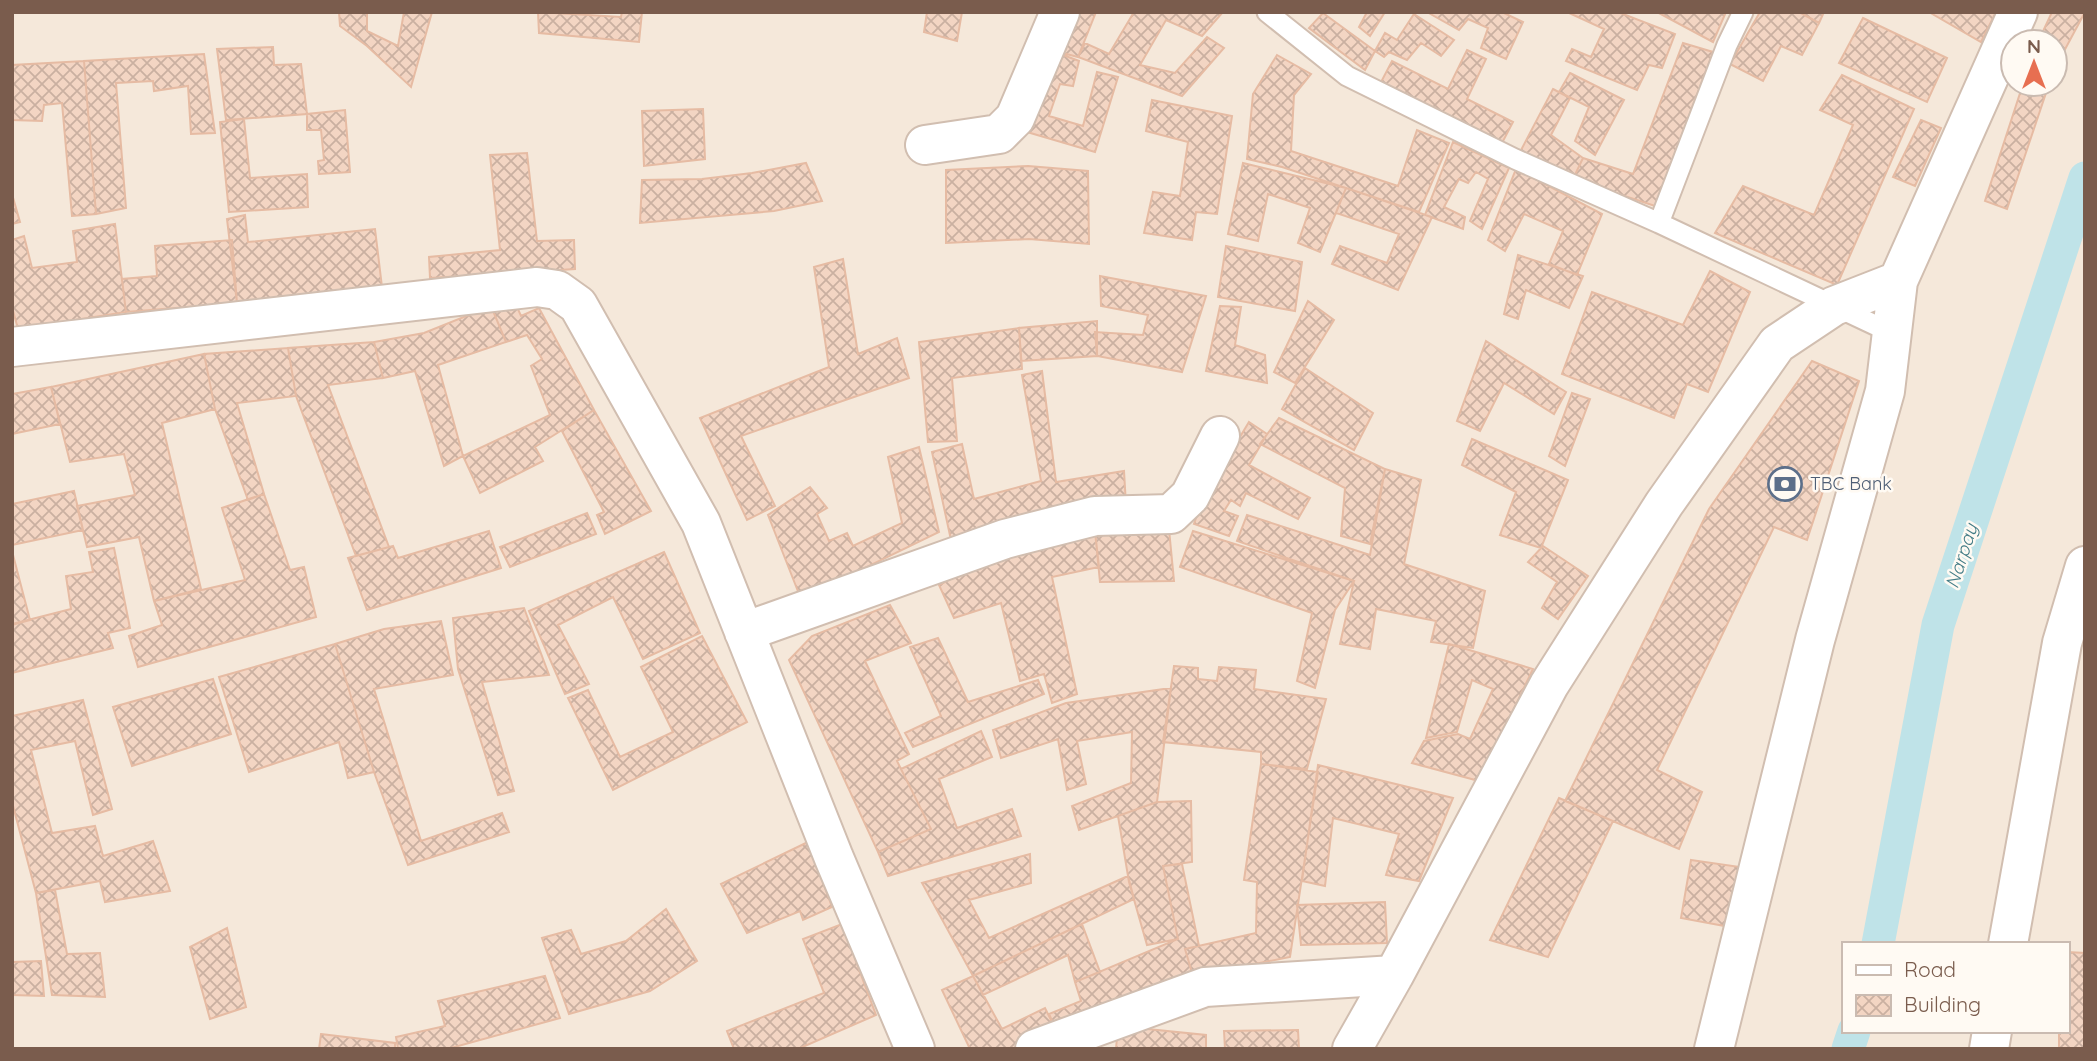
<svg xmlns="http://www.w3.org/2000/svg" width="2097" height="1061" font-family="Quicksand,sans-serif">
<style>
.residential{fill:#f5e8da;fill-rule:evenodd}
.lines{fill:none;stroke-linecap:round;stroke-linejoin:round}
.canal{stroke:#bfe3e8;stroke-width:33}
.building{fill:url(#building-cross-hatch);stroke:#e6bba3;stroke-width:2}
.service-casing{stroke:#d1beb0;stroke-width:23}
.minor-casing{stroke:#d1beb0;stroke-width:42}
.tertiary-casing{stroke:#d1beb0;stroke-width:42}
.service{stroke:#fff;stroke-width:19}
.minor{stroke:#fff;stroke-width:38}
.tertiary{stroke:#fff;stroke-width:38}
.labels{text-anchor:middle;stroke-width:5;stroke-linejoin:round;paint-order:stroke}
.service-label{font-size:18px;fill:#4e5e75;stroke:#fffaf3;text-anchor:start}
.water-label{font-size:19px;font-style:italic;fill:#437c86;stroke:#fffaf3}
</style>
<defs>
<pattern id="building-cross-hatch" width="8" height="8" patternUnits="userSpaceOnUse" patternTransform="scale(1.75)"><rect width="8" height="8" fill="#f3d5c3"/><path d="M0 0l8 8M0 8l8-8" fill="none" stroke="#cab0a1"/></pattern>
</defs>
<rect width="100%" height="100%" fill="#fdf6ec"/>
<path class="residential" d="M12 12H2085V1049H12ZM2013 42H2055V84H2013ZM1843 944H2067V1031H1843Z"/>
<g class="lines">
<path class="canal" d="M1878 944 1938 625 2085 178
M1848 1049 1854 1031"/>
</g>
<path class="building" d="M339 12H367V31L398 46 404 12H432L411 87 367 46 340 26Z
M538 12 621 17 622 12H642L639 42 539 33Z
M927 12H962L957 41 924 32Z
M1063 12H1096L1078 57 1047 49Z
M1134 12H1223L1202 36 1166 20 1140 65 1175 73 1207 37 1224 48 1182 96 1078 57 1085 43 1109 54Z
M1367 12H1385L1370 36 1359 27Z
M1427 12H1502L1523 22 1506 59 1481 48 1488 28 1468 19 1459 30Z
M1567 12H1618L1675 34 1662 68 1649 65 1637 90 1566 61 1572 49 1591 57 1604 29Z
M1657 12H1726L1713 42Z
M1760 12H1799L1819 23 1802 55 1781 46 1763 81 1730 64Z
M1799 12H1824L1819 23Z
M1929 12H1996L1981 42Z
M2052 12H2085L2055 68V42H2038Z
M1323 13 1375 51 1365 70 1309 28Z
M1414 14 1454 40 1441 56 1421 43 1407 60 1389 52 1384 57 1375 51 1385 33 1397 40Z
M1863 18 1947 58 1927 102 1839 63Z
M1683 43 1713 52 1655 206 1573 179 1583 158 1633 174Z
M273 47 274 65 301 64 307 114 226 120 217 49Z
M1047 49 1079 61 1073 86 1060 84 1049 116 1083 126 1097 72 1118 77 1095 152 1027 132Z
M1467 50 1486 59 1467 99 1513 122 1501 145 1380 84 1392 61 1448 89Z
M204 54 215 133 191 134 188 86 154 91 153 81 116 83 126 208 96 214 84 61Z
M1277 55 1311 74 1294 95 1291 151 1398 186 1417 130 1449 143 1419 212 1282 167 1247 159 1253 94Z
M84 61 96 214 72 216 62 103 44 105 42 121 12 120V65Z
M1570 73 1624 100 1595 155 1575 141 1589 107 1559 92Z
M1842 75 1914 109 1837 285 1715 233 1743 186 1814 215 1853 125 1820 110Z
M2023 84H2049L2007 209 1985 201Z
M1553 89 1570 98 1551 135 1583 158 1573 179 1520 152Z
M1152 100 1232 116 1217 214 1196 212 1192 240 1144 233 1153 192 1180 196 1188 142 1146 131Z
M703 109 705 159 644 166 642 111Z
M345 110 350 172 319 174 318 161 324 160 321 130H307V114Z
M244 119 250 178 307 174 308 207 229 212 220 122Z
M1921 120 1941 128 1915 186 1893 177Z
M1453 142 1509 168 1482 229 1470 221 1488 179 1476 172 1468 183 1459 179 1444 207 1465 217 1463 229 1425 215Z
M527 153 537 241 574 240 575 269 430 278 429 257 500 250 490 155Z
M806 163 822 201 774 211 640 223 642 180 702 179 752 173Z
M1243 163 1346 188 1320 252 1298 243 1310 208 1268 194 1258 241 1228 234Z
M1028 166 1088 171 1089 244 1029 239 946 243V170Z
M1516 169 1602 214 1577 275 1549 264 1563 231 1524 214 1505 251 1488 240Z
M1346 188 1432 217 1398 290 1332 264 1340 246 1387 263 1399 234 1336 213Z
M12 194 20 222 12 224Z
M245 215 248 242 375 229 382 287 237 303 227 219Z
M115 224 126 312 18 329 12 307V240L24 236 32 268 77 262 73 231Z
M232 240 237 303 126 312 122 279 157 276 155 246Z
M1226 246 1302 262 1295 311 1218 297Z
M1518 255 1583 276 1569 308 1526 290 1518 319 1504 314Z
M843 259 858 354 897 338 909 378 741 436 775 506 747 520 700 418 829 367 814 267Z
M1710 271 1750 292 1708 392 1687 384 1674 418 1562 374 1592 292 1683 325Z
M1100 276 1206 296 1182 372 1097 356 1095 332 1143 335 1148 315 1101 306Z
M513 298 521 316 539 308 594 410 535 447 543 461 480 493 463 456 550 415 531 366 542 359 527 335 506 342 491 306Z
M1308 301 1334 320 1295 383 1274 372Z
M491 306 506 342 438 365 463 456 444 466 415 371 383 378 374 342 424 333Z
M1220 306 1241 307 1235 345 1265 355 1267 383 1206 371Z
M1097 321V356L1021 361 1019 328Z
M1019 328 1022 369 952 378 957 441 928 442 919 342Z
M1486 341 1566 392 1554 414 1504 383 1480 431 1457 421Z
M374 342 383 378 328 385 389 547 356 556 296 396 288 348Z
M288 348 296 396 237 403 264 494 248 500 215 409 204 354Z
M204 354 215 409 162 423 201 589 154 601 139 537 87 547 77 506 135 495 124 454 70 462 51 387Z
M1812 361 1859 381 1807 540 1774 527 1657 770 1702 792 1679 849 1565 801 1709 509Z
M1305 368 1373 413 1354 450 1282 409Z
M1042 371 1056 482 1124 471 1126 505 954 554 932 452 962 444 974 499 1041 481 1022 375Z
M51 387 60 424 12 434V394Z
M1572 393 1590 399 1565 466 1549 456Z
M594 410 651 511 605 534 597 515 604 512 562 431Z
M1279 418 1385 469 1370 544 1341 536 1345 488 1260 444Z
M1249 422 1267 434 1249 465 1310 498 1298 519 1246 493 1240 506 1231 500 1224 511 1238 516 1229 536 1194 524 1202 500Z
M1472 439 1568 480 1541 548 1500 535 1516 492 1462 465Z
M919 447 939 532 801 599 768 515 810 487 827 508 817 514 829 541 847 533 853 546 902 523 888 457Z
M1385 469 1421 480 1404 564 1485 591 1473 648 1431 642 1436 621 1376 609 1370 649 1340 644 1354 581 1237 541 1247 515 1370 555Z
M74 491 83 530 12 545V504Z
M264 494 290 570 304 567 316 617 138 667 129 636 162 625 154 601 245 580 222 508Z
M587 513 596 534 510 567 500 547Z
M1169 529 1174 581 1100 582 1095 531Z
M489 531 501 568 367 610 348 558 393 546 398 558Z
M1095 531 1099 567 1052 577 1077 694 1052 703 1044 674 1020 681 1001 603 954 618 939 585 1015 546Z
M1193 531 1354 581 1335 610 1315 688 1297 681 1312 613 1180 567Z
M1543 546 1588 576 1558 619 1542 608 1557 582 1528 562Z
M114 548 130 628 108 633 113 648 12 673V624L71 609 66 576 93 572 89 552Z
M12 551 30 620 12 625Z
M664 552 700 633 643 659 613 597 558 625 589 684 565 694 529 611Z
M890 605 911 643 865 661 909 754 897 761 931 829 878 852 789 660 812 636Z
M524 608 549 675 482 682 514 791 498 795 458 669 453 618Z
M441 621 453 675 374 689 421 841 502 813 509 832 408 865 374 772 335 644 384 629Z
M702 636 747 722 613 790 568 698 588 690 620 757 673 732 641 667Z
M938 638 968 702 1038 680 1044 694 913 747 905 733 941 716 910 647Z
M335 644 374 772 348 778 339 742 249 772 219 677Z
M1449 644 1533 669 1479 781 1412 763 1424 741 1458 734 1470 739 1493 689 1472 680 1457 732 1426 738Z
M1174 666 1198 668V679L1217 681 1219 667 1256 670 1254 689 1326 699 1307 769 1261 764V752L1163 742Z
M213 679 231 734 132 766 113 707Z
M1171 688 1157 802 1079 830 1072 806 1131 783 1132 732 1077 741 1086 784 1067 790 1058 739 1001 758 993 730 1066 703Z
M83 700 112 809 93 815 75 741 31 750 52 833 95 826 103 856 153 841 170 891 105 902 100 881 36 893 12 802V716Z
M981 731 992 757 939 779 957 828 1012 809 1021 836 888 876 878 852 931 829 901 769Z
M1261 764 1318 772 1290 957 1193 976 1185 949 1256 933 1257 882 1244 880Z
M1318 765 1453 798 1419 881 1386 875 1399 834 1333 818 1325 886 1302 881Z
M1559 798 1613 821 1548 957 1490 940Z
M1191 801 1192 862 1163 866 1178 939 1147 945 1129 882 1118 816 1157 802Z
M808 842 832 907 803 920 800 911 747 933 721 884Z
M1030 854 1031 883 969 900 989 938 1128 876 1134 899 973 976 922 883Z
M1691 860 1740 867 1730 927 1681 918Z
M1182 864 1199 946 1185 949 1193 976 1059 1036 1049 1014 1081 1001 1075 982 1178 939 1163 866Z
M55 890 67 954 100 953 105 997 52 995 36 893Z
M1385 902 1387 943 1301 945 1297 905Z
M666 909 697 961 650 991 569 1014 542 938 571 930 581 954 626 941Z
M842 924 876 1015 798 1049H734L727 1031 824 993 803 939Z
M1082 924 1100 972 1075 982 1068 955 983 995 973 976Z
M227 928 246 1007 210 1019 190 947Z
M2067 952 2085 953V1049H2059V1031H2067Z
M41 961 44 996 12 995V962Z
M545 976 560 1018 451 1048 398 1049 396 1037 445 1026 438 1001Z
M973 976 1002 1029 1045 1008 1059 1036 1030 1049H970L942 990Z
M1118 1026 1206 1035V1049H1116Z
M1298 1030 1299 1049H1225L1224 1031Z
M321 1034 395 1043V1049H319Z"/>
<g class="lines">
<g class="service-casing">
<path id="service" d="M1267 12 1347 76 1515 159 1659 223 1892 333
M1659 223 1727 45 1743 12"/>
</g>
<g class="minor-casing">
<path id="minor" d="M925 145 999 134 1015 118 1060 12
M12 347 537 287 557 290 578 305 701 523 834 858 915 1049
M744 632 1005 539 1095 516 1171 514 1190 496 1220 436
M1035 1049 1205 987 1394 975
M1352 1049 1394 975 1549 685 1664 504 1777 344 1834 306 1898 281
M1714 1049 1815 640 1885 391 1898 281 2018 12"/>
</g>
<g class="tertiary-casing">
<path id="tertiary" d="M2008 944 2062 643 2085 566
M1989 1049 1992 1031"/>
</g>
<use href="#service" class="service"/>
<use href="#minor" class="minor"/>
<use href="#tertiary" class="tertiary"/>
</g>
<defs>
<g id="bank-ring" transform="scale(1.75)"><circle r="9.5" fill="#fffaf3" stroke="#5c6f8a" stroke-width="1.5"/><path d="M-6-4H6V4H-6ZM0-2.3a2.3 2.3 0 1 0 0 4.6a2.3 2.3 0 1 0 0-4.6Z" fill="#5c6f8a"/></g>
</defs>
<g fill-rule="evenodd">
<use href="#bank-ring" x="1785" y="484"/>
</g>
<g class="labels">
<g class="service-label">
<text x="1810" y="490">TBC Bank</text>
</g>
<g class="water-label">
<text transform="translate(1961 556) rotate(-72)" y="7">Narpay</text>
</g>
</g>
<rect width="2097" height="1061" fill="none" stroke="#7a5c4d" stroke-width="28"/>
<rect x="1842" y="942" width="228" height="91" fill="#fffaf3" stroke="#cabbb1" stroke-width="2"/>
<rect x="1856" y="965" width="35" height="10" fill="#ffffff" stroke="#cabbb1" stroke-width="2"/>
<text x="1904" y="977" font-size="21" fill="#7a5c4d">Road</text>
<rect x="1856" y="995" width="35" height="21" fill="url(#building-cross-hatch)" stroke="#cabbb1" stroke-width="2"/>
<text x="1904" y="1012" font-size="21" fill="#7a5c4d">Building</text>
<g transform="translate(2034 63)"><circle r="33" fill="#fffaf3" stroke="#cabbb1" stroke-width="2"/>
<path d="M0-5L12 26L0 18L-12 26Z" fill="#e76f51"/>
<text y="-10" font-size="19" font-weight="bold" text-anchor="middle" fill="#7a5c4d">N</text>
</g>
</svg>
